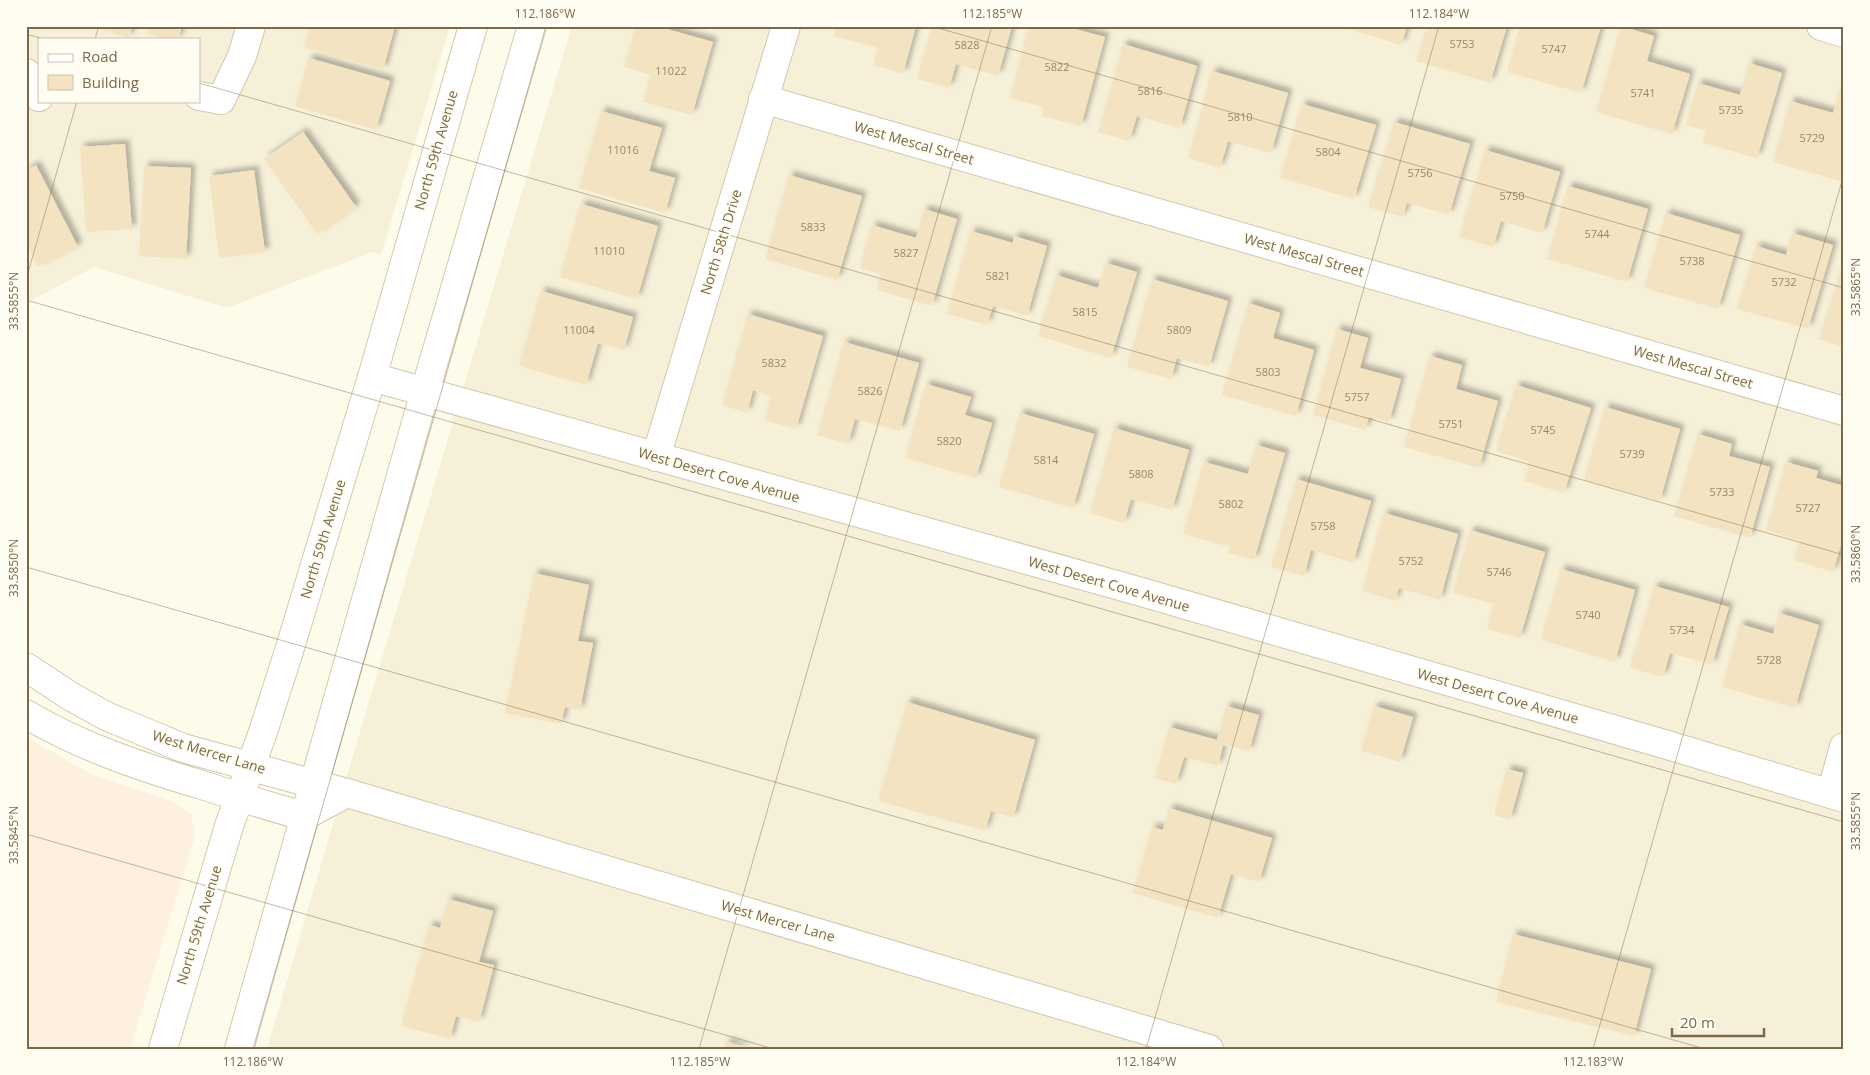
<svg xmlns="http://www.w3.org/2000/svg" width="1870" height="1075" font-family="'Open Sans',sans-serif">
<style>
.residential{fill:#f6f0d8;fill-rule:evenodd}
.commercial{fill:#fef0de}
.building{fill:#f4e3c1;filter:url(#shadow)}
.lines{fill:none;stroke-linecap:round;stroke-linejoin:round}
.minor-casing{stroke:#d2c7ae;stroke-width:30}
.secondary-casing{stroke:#d5c9ac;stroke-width:30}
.minor{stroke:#fff;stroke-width:28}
.secondary{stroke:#fff;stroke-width:28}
.ticks{fill:none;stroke:#7b694b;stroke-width:1;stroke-opacity:0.45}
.labels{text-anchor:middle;stroke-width:4;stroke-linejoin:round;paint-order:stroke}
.number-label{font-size:11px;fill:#998868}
.street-label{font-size:14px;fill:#7b694b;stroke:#fffdf2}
.neatline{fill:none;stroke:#7b694b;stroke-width:2}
.ticks-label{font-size:12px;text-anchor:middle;fill:#7b694b}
</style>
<defs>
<filter id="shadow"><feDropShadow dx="4.5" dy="-4.5" stdDeviation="2.5" flood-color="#0004"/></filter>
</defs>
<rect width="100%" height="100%" fill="#fdfbea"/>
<path class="residential" d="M26 26H450L381 255 372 252 227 308 94 267 26 303ZM39 39H199V101H39Z
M572 26H1844V1049H267L367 708Z"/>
<path class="commercial" d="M26 737 91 774 171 801 191 813 195 836 130 1049H26Z"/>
<path class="building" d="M88 26H132L129 38Z
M149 26H182L178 39H163L147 34Z
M310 26H395L383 70 304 47Z
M636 26H656L713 42 692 115 643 102 651 75 624 67Z
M836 26H916L903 74 873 65 878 48 833 36Z
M932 26H1012L998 76 956 64 949 88 917 79Z
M1029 26H1064L1105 37 1081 126 1041 116 1043 107 1010 98Z
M1339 26H1407L1401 45Z
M1427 26H1507L1490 83 1416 61Z
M1520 26H1601L1581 93 1507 72Z
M1621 26 1654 36 1647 61 1690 74 1672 134 1596 112Z
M1123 44 1197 66 1180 128 1137 116 1129 141 1098 132Z
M309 58 390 81 376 130 295 106Z
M1749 63 1782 73 1757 158 1703 143 1706 131 1686 125 1698 83 1740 95Z
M1212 71 1288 93 1271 153 1228 141 1220 168 1188 158Z
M1840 89 1844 90V182L1773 162 1790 101 1833 113Z
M1302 104 1376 125 1354 199 1280 178Z
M601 111 662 128 649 171 675 178 665 213 579 188Z
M1394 122 1470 144 1449 215 1407 203 1402 217 1368 207Z
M303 132 356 207 317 234 264 159Z
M125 144 132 229 86 232 80 147Z
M1485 150 1560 172 1542 233 1501 221 1493 247 1459 237Z
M36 165 78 247 38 267 26 243V170Z
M144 166 191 168 186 259 139 256Z
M254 170 265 252 219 258 209 176Z
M789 175 862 196 837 280 765 259Z
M1568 186 1648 209 1627 282 1547 259Z
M581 204 658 226 637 299 560 277Z
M924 209 957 219 932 306 877 290 881 274 860 268 872 225 916 238Z
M1666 213 1740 235 1718 309 1644 288Z
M971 231 1013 243 1014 236 1047 246 1027 316 993 306 987 325 947 314Z
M1792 233 1833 245 1808 329 1737 309 1756 246 1786 255Z
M1106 263 1137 272 1111 358 1038 336 1056 275 1098 288Z
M1843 263H1844V347L1819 339Z
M1152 279 1228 301 1209 367 1177 358 1171 379 1127 367Z
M541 291 633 317 624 350 598 343 586 385 519 366Z
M1248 303 1280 313 1273 338 1314 350 1296 416 1222 395Z
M748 314 823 336 796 429 764 420 771 396 753 390 747 413 722 405Z
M1337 329 1368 338 1360 368 1401 379 1389 422 1369 417 1365 430 1313 415Z
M844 342 919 363 900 431 855 419 848 444 817 435Z
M1430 356 1462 365 1456 389 1498 401 1479 468 1404 447Z
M926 384 971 397 965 415 992 423 976 478 905 458Z
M1516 385 1591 408 1564 493 1524 481 1530 462 1496 451Z
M1605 407 1680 429 1660 501 1584 480Z
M1020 413 1094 434 1073 508 999 487Z
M1114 428 1189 450 1172 510 1131 499 1124 523 1090 513Z
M1698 434 1732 444 1729 456 1770 467 1750 538 1674 516Z
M1256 445 1285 453 1254 560 1228 553 1230 547 1183 534 1204 462 1248 474Z
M1786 462 1818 471 1816 478 1844 486V534L1833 572 1794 560 1800 541 1766 530Z
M1296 479 1371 501 1353 563 1311 550 1304 576 1271 567Z
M1384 513 1458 534 1440 600 1399 588 1395 601 1362 591Z
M1470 530 1545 552 1520 638 1487 629 1494 604 1453 593Z
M1561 569 1635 590 1615 662 1541 640Z
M534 573 589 585 578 641 593 643 580 710 565 707 561 724 505 713Z
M1654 586 1729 607 1712 665 1670 653 1663 677 1630 668Z
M1779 613 1819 625 1795 708 1722 687 1740 624 1773 634Z
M907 702 1035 740 1013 818 991 811 985 831 878 801Z
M1226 706 1259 715 1249 751 1223 745 1218 766 1184 757 1176 784 1155 778 1169 727 1217 740Z
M1374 706 1413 717 1400 762 1361 751Z
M1507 769 1523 773 1510 820 1494 815Z
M1169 808 1272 838 1259 882 1231 874 1218 918 1133 893 1152 827 1163 830Z
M448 899 493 911 479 962 494 965 479 1022 456 1016 450 1039 401 1026 429 925 440 928Z
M1513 934 1651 969 1634 1036 1496 1002Z
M726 1042 747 1048V1049H724Z"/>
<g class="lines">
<g class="minor-casing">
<path id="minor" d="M1821 26 1844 33
M26 73 39 97
M199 96 221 100 242 56 251 26
M763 99 1844 411
M372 377 1138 591 1664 744 1844 798
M656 457 786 26
M26 667 70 696 106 716 183 748 347 793 1209 1049
M26 714C81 747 142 767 202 785 236 796 270 807 304 816L347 793
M1831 794 1844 747"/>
</g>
<g class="secondary-casing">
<path id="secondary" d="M163 1049 229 826 263 732 289 651 372 377 473 26
M239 1049 425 391 532 26"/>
</g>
<use href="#minor" class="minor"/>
<use href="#secondary" class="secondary"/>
</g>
<path class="ticks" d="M931 26 1844 288M26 34 44 39M95 39 99 26M199 83 1844 555M26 280 77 101M26 300 1844 822M26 567 1705 1049M26 834 774 1049M253 1049 546 26M699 1049 992 26M1146 1049 1439 26M1593 1049 1844 174"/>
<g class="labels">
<g class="number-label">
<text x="1462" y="48">5753</text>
<text x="967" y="49">5828</text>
<text x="1554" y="53">5747</text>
<text x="1057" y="71">5822</text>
<text x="671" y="75">11022</text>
<text x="1150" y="95">5816</text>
<text x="1643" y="97">5741</text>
<text x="1731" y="114">5735</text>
<text x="1240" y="121">5810</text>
<text x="1812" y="142">5729</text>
<text x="623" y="154">11016</text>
<text x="1328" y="156">5804</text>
<text x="1420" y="177">5756</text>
<text x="1512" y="200">5750</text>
<text x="813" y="231">5833</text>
<text x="1597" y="238">5744</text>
<text x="609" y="255">11010</text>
<text x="906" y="257">5827</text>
<text x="1692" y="265">5738</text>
<text x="998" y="280">5821</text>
<text x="1784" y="286">5732</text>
<text x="1085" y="316">5815</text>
<text x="579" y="334">11004</text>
<text x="1179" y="334">5809</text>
<text x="774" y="367">5832</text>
<text x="1268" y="376">5803</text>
<text x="870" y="395">5826</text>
<text x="1357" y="401">5757</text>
<text x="1451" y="428">5751</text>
<text x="1543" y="434">5745</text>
<text x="949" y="445">5820</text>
<text x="1632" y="458">5739</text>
<text x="1046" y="464">5814</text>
<text x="1141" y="478">5808</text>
<text x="1722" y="496">5733</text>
<text x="1231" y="508">5802</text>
<text x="1808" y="512">5727</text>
<text x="1323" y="530">5758</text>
<text x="1411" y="565">5752</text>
<text x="1499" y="576">5746</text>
<text x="1588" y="619">5740</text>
<text x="1682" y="634">5734</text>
<text x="1769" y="664">5728</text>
</g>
<g class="street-label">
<text transform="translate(914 143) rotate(16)" y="5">West Mescal Street</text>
<text transform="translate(436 150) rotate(-74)" y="5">North 59th Avenue</text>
<text transform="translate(721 242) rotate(-73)" y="5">North 58th Drive</text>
<text transform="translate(1304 255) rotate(16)" y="5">West Mescal Street</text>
<text transform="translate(1693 367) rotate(16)" y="5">West Mescal Street</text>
<text transform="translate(719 475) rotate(16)" y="5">West Desert Cove Avenue</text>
<text transform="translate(323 539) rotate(-73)" y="5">North 59th Avenue</text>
<text transform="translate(1109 584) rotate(16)" y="5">West Desert Cove Avenue</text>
<text transform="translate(1498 696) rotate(16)" y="5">West Desert Cove Avenue</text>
<text transform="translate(209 752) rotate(17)" y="5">West Mercer Lane</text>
<text transform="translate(778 921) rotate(16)" y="5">West Mercer Lane</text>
<text transform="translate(199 925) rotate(-73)" y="5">North 59th Avenue</text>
</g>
</g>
<rect width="1870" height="1075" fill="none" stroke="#fffdf2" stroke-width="55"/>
<rect x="38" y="38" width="162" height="65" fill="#fffdf2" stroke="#cac2af"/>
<rect x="48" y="54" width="25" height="8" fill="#ffffff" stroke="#cac2af"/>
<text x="82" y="62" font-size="15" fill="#7b694b">Road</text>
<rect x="48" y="75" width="25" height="15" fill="#f4e3c1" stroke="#cac2af"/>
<text x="82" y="88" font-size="15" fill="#7b694b">Building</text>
<path d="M1672 1028v8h92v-8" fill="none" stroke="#7b694b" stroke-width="2.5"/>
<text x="1680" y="1028" font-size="15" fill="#7b694b" stroke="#fffdf2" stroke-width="4" paint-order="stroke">20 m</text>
<rect x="28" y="28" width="1814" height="1020" class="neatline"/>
<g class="ticks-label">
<text x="545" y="18">112.186°W</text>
<text x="992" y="18">112.185°W</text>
<text x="1439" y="18">112.184°W</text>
<text transform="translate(1856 287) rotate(-90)" y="4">33.5865°N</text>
<text transform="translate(14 301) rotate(-90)" y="4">33.5855°N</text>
<text transform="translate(1856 554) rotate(-90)" y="4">33.5860°N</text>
<text transform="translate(14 568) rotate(-90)" y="4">33.5850°N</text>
<text transform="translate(1856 821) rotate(-90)" y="4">33.5855°N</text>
<text transform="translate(14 835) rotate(-90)" y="4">33.5845°N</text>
<text x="253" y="1066">112.186°W</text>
<text x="700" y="1066">112.185°W</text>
<text x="1146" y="1066">112.184°W</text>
<text x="1593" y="1066">112.183°W</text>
</g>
</svg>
